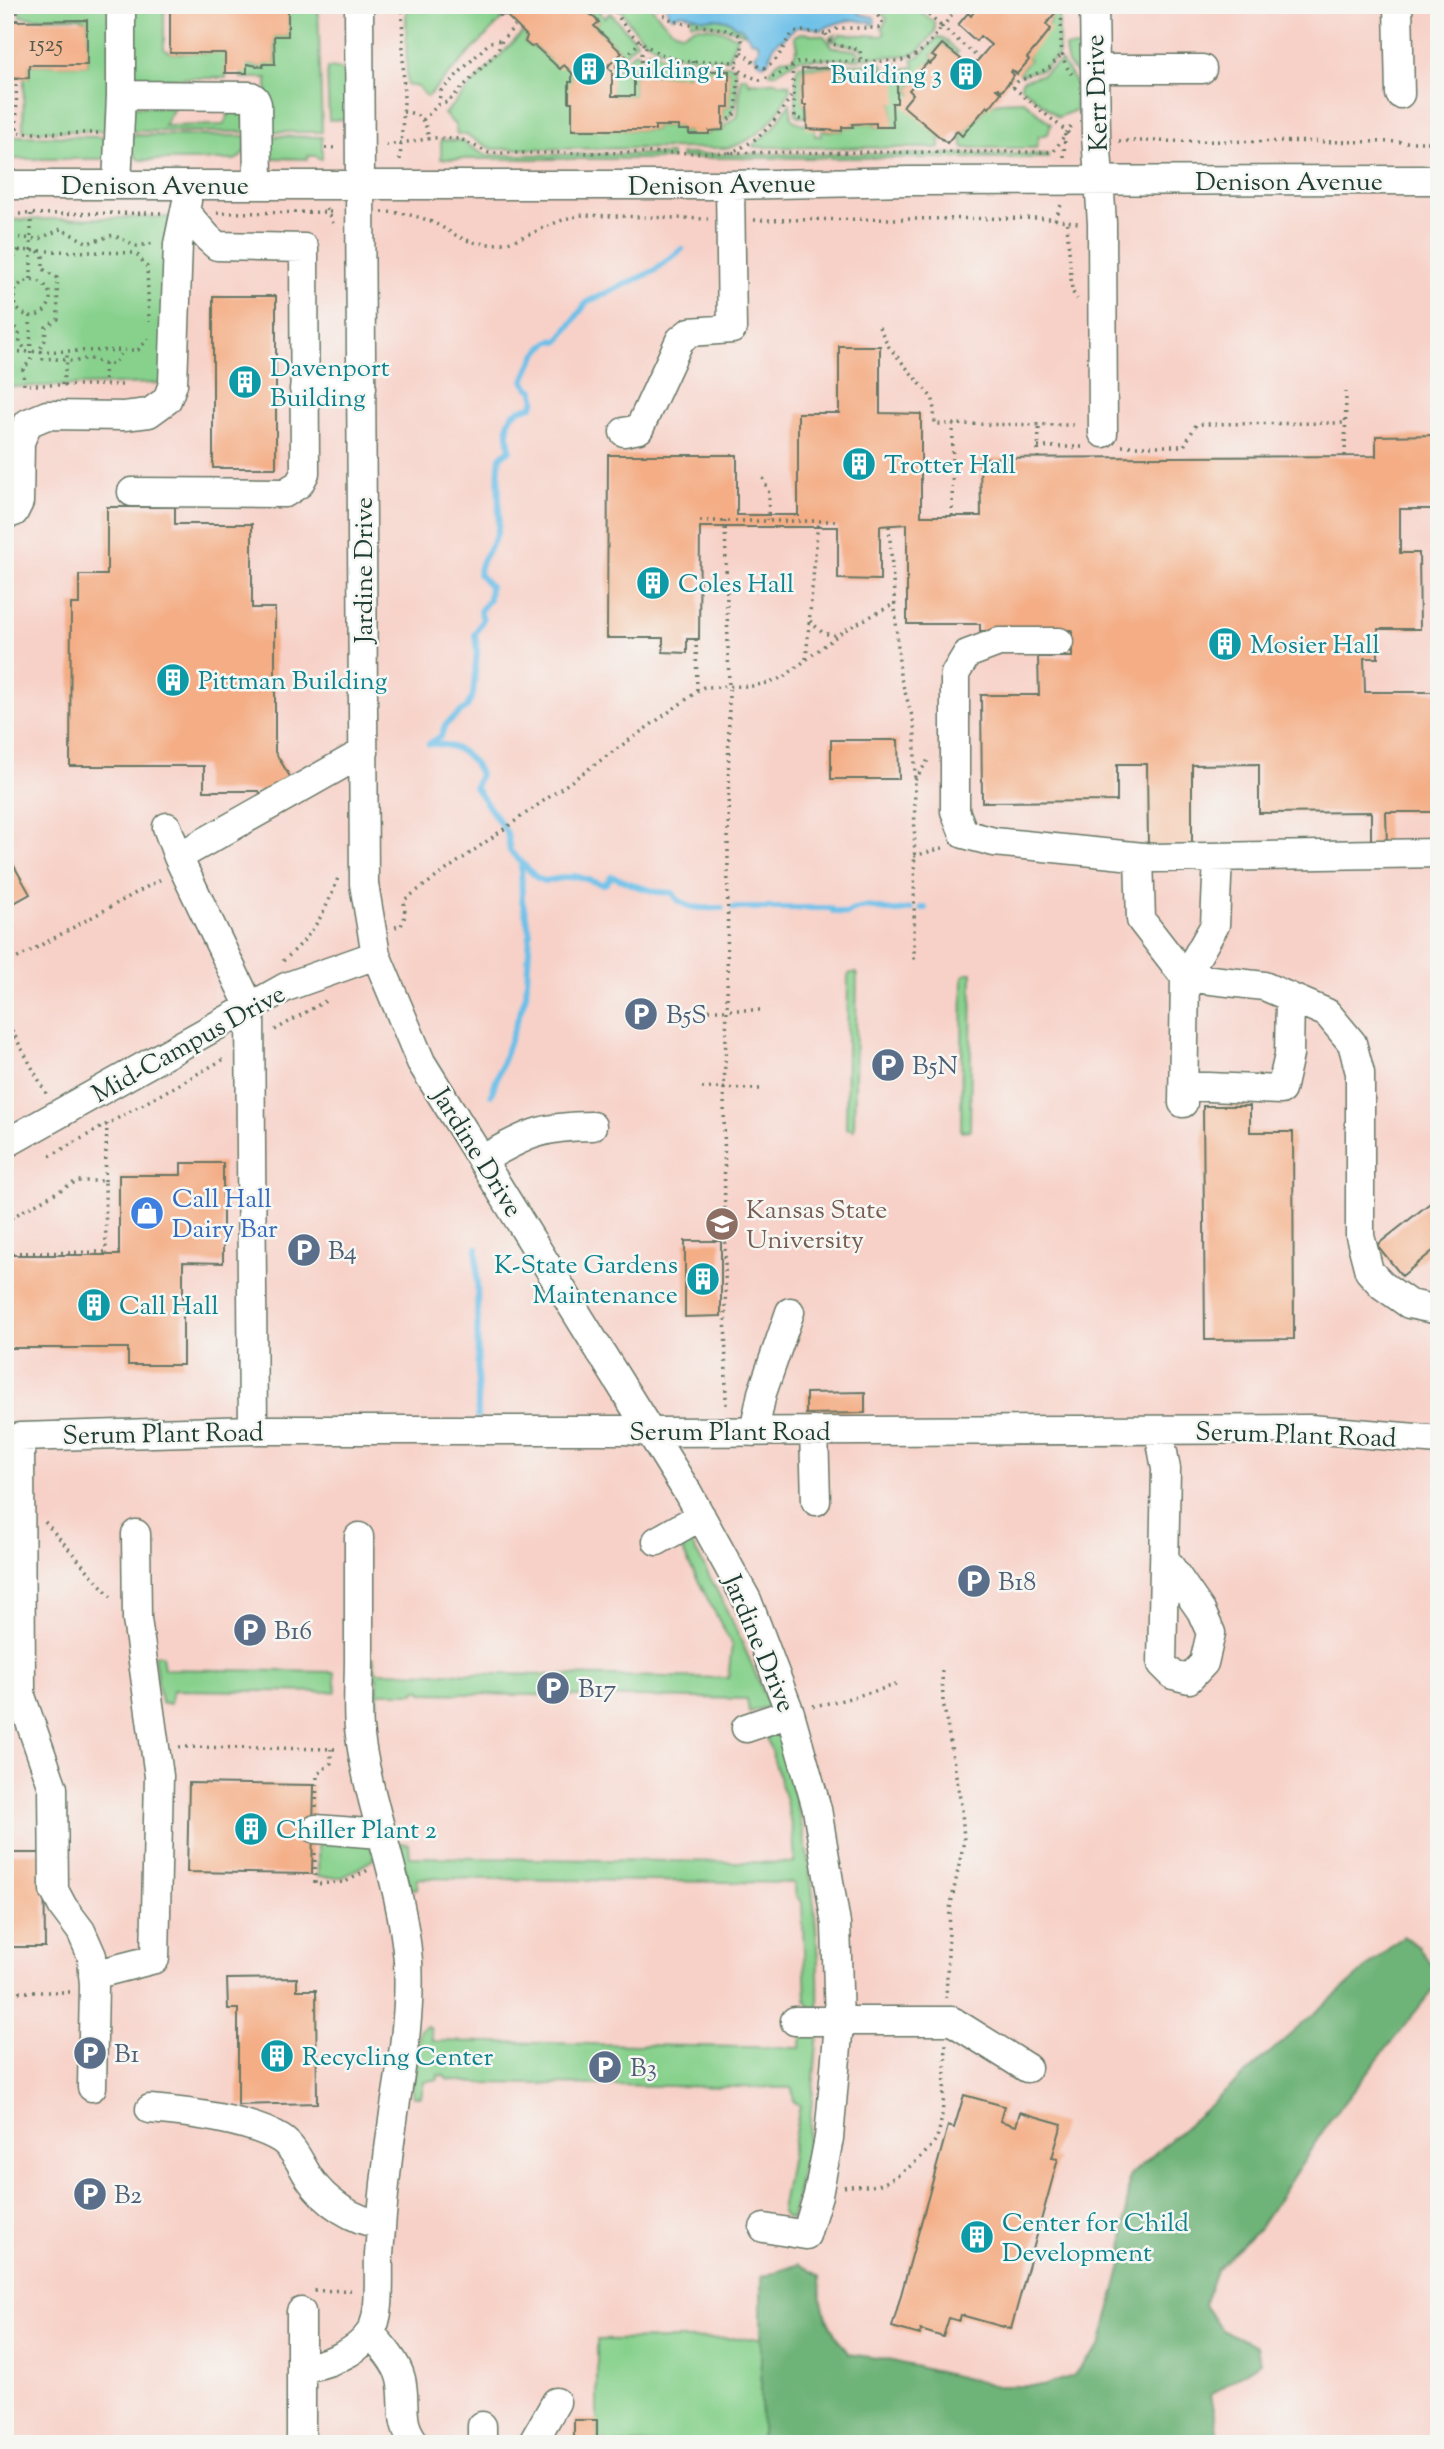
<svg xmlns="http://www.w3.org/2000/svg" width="1444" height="2449" font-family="'Sorts Mill Goudy',serif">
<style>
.built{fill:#f7d1c8}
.green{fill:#88d18d;stroke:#548760;stroke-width:2}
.forest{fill:#6eb378;stroke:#467856;stroke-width:2}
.water{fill:#6cbfe8;stroke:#467e8e;stroke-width:2}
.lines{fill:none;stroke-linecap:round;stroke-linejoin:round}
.stream{stroke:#6cbfe8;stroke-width:6}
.building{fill:#f4ad85}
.minor-casing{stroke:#677766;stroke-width:31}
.path{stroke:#677766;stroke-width:3.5;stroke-dasharray:2 5;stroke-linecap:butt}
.minor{stroke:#fff;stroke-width:28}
.labels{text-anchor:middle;stroke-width:5;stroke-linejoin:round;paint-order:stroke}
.number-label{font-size:23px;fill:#545948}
.culture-label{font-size:26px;fill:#0d838f;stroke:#f6f6f2;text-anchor:start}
.street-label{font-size:26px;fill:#1f3d34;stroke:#f6f6f2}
.service-label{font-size:26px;fill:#4e5e75;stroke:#f6f6f2;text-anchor:start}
.shop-label{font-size:26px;fill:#366cbe;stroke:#f6f6f2;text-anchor:start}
.education-label{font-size:26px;fill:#785e54;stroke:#f6f6f2;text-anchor:start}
</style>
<rect width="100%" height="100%" fill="#f6f6f2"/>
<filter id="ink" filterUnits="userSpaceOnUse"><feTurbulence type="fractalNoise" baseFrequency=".0143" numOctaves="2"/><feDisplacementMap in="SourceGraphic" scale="14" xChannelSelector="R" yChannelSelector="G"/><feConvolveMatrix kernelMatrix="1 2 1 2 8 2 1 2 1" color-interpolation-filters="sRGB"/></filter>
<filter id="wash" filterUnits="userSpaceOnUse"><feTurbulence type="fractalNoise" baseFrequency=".00686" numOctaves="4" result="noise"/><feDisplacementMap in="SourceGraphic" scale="28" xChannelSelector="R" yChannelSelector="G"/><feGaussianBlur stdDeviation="1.57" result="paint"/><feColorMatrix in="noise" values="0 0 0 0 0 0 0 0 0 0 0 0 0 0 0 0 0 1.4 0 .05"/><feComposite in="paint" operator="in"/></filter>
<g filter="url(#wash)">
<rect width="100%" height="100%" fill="#ece2c2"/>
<path class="built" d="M5 5H1439V2444H5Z"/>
<path class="green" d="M20 5H115L114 131H23L24 78H29V65H87V21L79 17 35 18 20 16Z
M129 5H170L165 8 164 13V49L171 53H225L226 78H166L165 84H135Z
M288 5H318L322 132H267V78H241V73L247 64 262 67 263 64 275 63 274 36H288Z
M406 5H494L495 11 500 16 506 15 427 97 418 87 407 85Z
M590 5H602L603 7 599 12 605 18 610 13 637 42 614 64H612L622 53 594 26 599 21 587 11 585 12Z
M619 5H650C656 13 669 29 678 32 686 35 687 30 693 28 704 24 728 32 737 37L728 59C678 59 643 55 619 5Z
M880 5H913L935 23V32L919 51 911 55 863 58 862 48 831 41 830 37 835 35 832 39 833 41 841 34 882 36 885 32 882 28 887 19 881 12Z
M1048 5H1059V55L1043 69 1020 75 1019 73 1029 60 1027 58 1056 12Z
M691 16 716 18 730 21 735 27 742 28 745 33 706 23H691Z
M523 32 527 36 525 42 531 47 535 46 548 59 564 65 572 73 573 130H655V126H679V130L709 134V131L723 130V127L738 116 741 77H746L750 84 751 82 763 83 777 81 778 83 789 84 790 89C779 117 758 140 728 148L492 149 466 135 457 134 455 125 444 114Z
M805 33 824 36 833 47 858 51 860 59H799L776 73 770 74V70L781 59 793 58 798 47 794 37 798 34Z
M938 37 947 41 958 52 955 55 942 44 932 55 936 58 930 64 928 63 909 90 940 137V148L753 147 754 144 773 129 790 103 792 119C798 124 807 123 815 129V136H821L822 131H842V127H852V124L876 123V127H892V103L897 76H893V65L897 63V70L915 67 912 60 922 54Z
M1065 47 1082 48 1084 75C1069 73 1066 61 1065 47Z
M650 50 672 61V67L680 69 681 63 686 64 688 76H646V52Z
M635 51 640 54 638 76H634V96H612L610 70 618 69Z
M1061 61 1075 82 1076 110 1058 117 1021 86V83L1023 80 1041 75Z
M880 63 884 66V73L840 74V66L846 64Z
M701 65H730L735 68C737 85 741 113 723 121V107H729V71H697Z
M799 65 830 64 833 67 802 69 803 105H806L807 117H799L796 114V72Z
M327 68 341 69 345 74V119L329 120Z
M1024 101 1051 124 1048 134 1039 136 1036 148H964L960 134 963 135 987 106 999 102Z
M130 106 174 108 164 126 223 125 234 106 244 108 246 132 129 131Z
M129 135 246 136C245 147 246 157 234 160H139L129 150Z
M5 136 114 137 106 158 101 159H5Z
M268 136 322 137V159H318L317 156H308V159L274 158 271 155Z
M441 140 461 141 485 155 671 154V159H441Z
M681 154H1048V158H681Z
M170 217 162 383 5 387V220Z
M851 973H856L857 976 854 1130 846 1128 848 975Z
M968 973H972L970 1130 961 1131 963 976Z
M688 1537C719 1592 746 1646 768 1705L767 1707 749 1712 747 1699 422 1693V1690H416L415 1693H378L377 1706 372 1707 371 1691 378 1690 377 1677 370 1678 373 1657 376 1672 728 1678 732 1645 682 1550 683 1542Z
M156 1655H162L164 1669 334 1672 336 1690 335 1692 173 1690 170 1704H164L161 1703 154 1656Z
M776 1729C783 1745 787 1763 791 1780 811 1855 820 1933 818 2010L811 2008 806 2000 802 1902 796 1896 794 1883 418 1878 417 1889 411 1890 399 1843 409 1844 410 1857 794 1863C797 1829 778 1772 767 1739L768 1735Z
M318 1836 369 1840 374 1857 372 1860 343 1877H318Z
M426 2026 430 2027 433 2041 800 2048 803 2033H818L809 2132 792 2219 785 2217 781 2211 800 2105 794 2102 792 2088 475 2083 446 2079 445 2076 438 2075V2079L424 2082 421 2097H413L412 2092 420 2030Z
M761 2338V2444H605V2441H597V2340Z"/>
<path class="forest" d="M1403 1936 1419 1947 1439 1976V1982L1330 2120 1260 2227 1216 2270 1204 2305 1222 2330 1257 2346 1260 2362 1210 2395 1220 2444H761V2277L799 2264 820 2276C820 2310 828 2327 849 2354L884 2359 997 2386H1043L1073 2376 1101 2345 1122 2265 1129 2176Z"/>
<path class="water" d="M666 5H855L860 14 874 17 875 23 872 25 870 21C863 23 861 20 854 20 842 20 831 25 821 30 801 25 796 23 783 40L781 39 774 45 768 62 763 64 758 61 755 55 759 49 758 43 751 40 742 28 735 26 730 21 716 18 704 19 682 13 672 17 668 13Z"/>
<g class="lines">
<path class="stream" d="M429 744 441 736 445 725 467 707 473 695 477 652 475 634 483 619 480 611 489 599 490 586 479 574C479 556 496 546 498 529 501 505 496 481 500 457L510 450C509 438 503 421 516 412 520 409 527 408 532 406L535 400 534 391 529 388 524 381C530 366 537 347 553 340L558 342 587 302 654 271 682 249
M431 744C454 743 470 753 480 774L475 787 507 833 510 851 537 878 544 881 576 876 601 884H605L612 876 636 886 657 892 673 893C682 911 705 908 722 908
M733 908H830L833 911 847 914C861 902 877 909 892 911 898 912 905 910 911 909
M921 908H925
M491 1095 526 995 530 933 522 900 521 861
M477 1248 478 1416"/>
</g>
<g id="blocks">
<path class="building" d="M5 5H14V21L87 20V65H29V78L5 79Z
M170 5H288V36H274L275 64H263V67L247 64V73H225V53H170Z
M496 5H581L585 12 587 11 599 22 594 26 622 53 607 67 612 71V96H634V76H692V71H729V107H723V130L709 131V134H689V130H679V126H655V130H572V102H569V82H572V73L564 65 560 69 535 46 531 47 525 42 527 36 506 15 500 16 495 11Z
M975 5H1048L1056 12 1046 24 1051 29 1027 58 1029 60 1017 74 1012 70 1011 72 1014 75 1002 91 998 88 996 89 1001 93 989 108 987 106 962 136 957 131 947 143 903 106 913 94 909 90 918 80 915 77 928 62 930 64 936 58 932 56 942 44 961 59 957 64 967 73 991 45 980 36 976 41 958 25 968 13 971 16 976 9 974 7Z
M833 68H840V74L887 73V76H897V103H892L893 127H876V123L852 124 853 127H842V131L807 129 806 105H803L802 69Z
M213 296H276V468H213Z
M839 346H880V413L921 414V516H981L980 458 1376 456V436L1439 435V509H1400V553H1419L1420 629H1378V658H1364L1365 692H1439V812H1386L1387 847H1371V812L1259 813V764L1192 765V846L1148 847 1147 764H1117V801L982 802 981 695H1039L1038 657H1072V630L980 631V624H907V524L880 526V580L838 579V527H700L699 639H687V653L663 652V638H607L608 455H737V515H798V413H839Z
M107 507H175V524H252V608H275V752L292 780 263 798 259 791H204V766H70L71 604H79V575H107Z
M831 740H898L899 779H831Z
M5 850 30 894 5 908Z
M1203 1106H1250V1132H1293L1294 1339 1205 1340Z
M181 1163H223V1263L183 1262V1365H128V1348H9V1415H5V1255H119V1175H181Z
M1439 1196V1246L1402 1276 1377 1245Z
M685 1241H721V1316L685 1317Z
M865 1392V1413L806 1414V1393Z
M189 1783 314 1785 312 1874 187 1872Z
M5 1794H10V1853H44L45 1947H5Z
M297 1978V1990H316L317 2103 238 2105V2009H228L227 1979Z
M964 2095 1004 2106 1000 2121 1016 2126 1020 2112 1062 2124 1052 2158 1058 2159 1011 2329 961 2315 959 2321 949 2318 943 2337 921 2330 920 2335 892 2327 948 2126 954 2128Z
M574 2420H597V2441H605V2444H574Z"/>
</g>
</g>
<g filter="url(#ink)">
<use href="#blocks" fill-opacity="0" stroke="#677766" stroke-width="2"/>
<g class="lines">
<g class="minor-casing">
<path id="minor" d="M359 5 364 884 376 955 421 1062 688 1493 747 1600 790 1713 817 1809 836 1924 839 2023 829 2138 818 2195 806 2235 764 2228
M1094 5 1096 135 1102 223 1103 433
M1398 5 1400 94
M1095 69H1202
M121 95 251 96 255 99 257 104 258 185
M5 185H730L908 181 1439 180
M117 185 121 95V5
M304 389 362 388
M624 432 639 429 680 340 690 332 732 329 730 185
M132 492 285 493 299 484 305 473 304 248 217 246 208 238 186 213
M5 514 14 512 19 502 20 442 28 423 47 415 124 416 149 413 167 400 173 384 178 244 187 201
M1059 642H999L967 654 955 674V811L964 834 994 842 1153 858 1439 853
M167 827 178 857 250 1007 253 1430
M178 857 364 752
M1139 857 1141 920 1185 977 1264 986 1327 1013 1352 1043 1360 1073V1236L1369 1271 1382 1285 1409 1304 1439 1310
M1184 1086 1281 1090 1289 1055 1290 997
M1183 1103 1185 977 1215 925 1218 857
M5 1144 286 987 376 955
M483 1159C525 1135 542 1126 592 1126
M1159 1430 1166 1469 1162 1664 1173 1675 1189 1679 1204 1663 1211 1633 1201 1611 1165 1559
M814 1431 816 1501
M754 1432 762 1393 790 1312
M657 1541 701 1516
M746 1728 790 1713
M316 1829 381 1834
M93 1975 155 1959 159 1776 137 1619 136 1534
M795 2021H952L1027 2068
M92 2087 94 1986 92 1956 81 1931 63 1907 54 1890 53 1788 21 1696 20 1437 253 1430H626L651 1432 1310 1429 1439 1440
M150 2109C188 2112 250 2120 281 2139 295 2148 301 2166 310 2179 325 2202 354 2221 381 2224
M301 2312V2444
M370 2333C382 2346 397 2362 401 2379 407 2405 397 2421 416 2444
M301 2368C325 2365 355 2355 370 2333 382 2315 378 2277 379 2255 382 2208 387 2160 394 2113 402 2063 411 2012 408 1961 402 1881 368 1807 359 1728 357 1705 359 1682 359 1659 359 1618 359 1578 359 1537
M482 2444V2426
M532 2444 556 2402"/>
</g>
<path class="path" d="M17 5V21
M606 5 614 14
M614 5C621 33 655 56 683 61 699 63 716 60 732 62L744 74 760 80 778 75 798 62 899 61C921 57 929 43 942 27L917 5
M654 5C674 34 711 20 739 35 746 42 740 58 735 65
M961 5 942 27 979 58
M1062 5C1062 27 1056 57 1072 74
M584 10 588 5
M826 34 831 44 860 50 862 62
M741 52 758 66 764 68C782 60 782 44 794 32L804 31 826 34 839 28H879L882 22 876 13 860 5
M693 61V71
M608 65 616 66 641 41
M792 66 795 118 807 121
M641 76 642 54 647 45
M16 78 17 133
M5 79H16
M1008 83 1072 136
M1013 88 1017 82 1049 68 1062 54
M438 105 441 91 490 42 502 40
M403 112C420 112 428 123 428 139
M423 120 438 105 448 102 498 51 502 40 515 26
M723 124 736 113 739 70
M5 133H98
M1119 141 1439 142
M386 145 435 138 460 139 489 153 1048 152 1054 151 1073 123
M325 148H338
M729 153C763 140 773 123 793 94
M1064 157 1065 133
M400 160 404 102 402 5
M326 209 335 227
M382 212C399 212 414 215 430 221 454 232 460 243 490 244 524 244 550 219 583 215L708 219
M217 213 336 212
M5 214 161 213
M31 214V280
M754 220 1048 218 1078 223
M1055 220 1061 205
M1067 223 1072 291 1077 299
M5 237 39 239 61 229 88 243 113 235 137 246 155 243
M5 250 136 253 147 267 149 322
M19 250C3 269 7 296 7 320L19 330 20 342 27 352
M38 251 43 256V269L57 278 58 319 46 327 45 340 39 351
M14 298a18 18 0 1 1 36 0a18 18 0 1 1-36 0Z
M30 316 31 360 23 369 24 385H127
M879 327 889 347 933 399 935 424 1077 425
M41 351 43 359C48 359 52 358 56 359 72 360 71 364 88 358L104 364H114L124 350
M5 352 138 350 150 337
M104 364 105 385
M62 385 67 362V351
M1122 446H1184L1196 425 1202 424 1346 423
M1038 447H1083
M1345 456 1346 392
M1038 458 1039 425
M763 478 769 493 768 520
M952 516 953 424
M700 521H838
M725 521 729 688 727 1010 724 1088 726 1408
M889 526 900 675 914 723 915 737 914 963
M810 621 823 633 837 636
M696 639 697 692
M806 659 818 521
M915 780 930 757
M914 856 946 847
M395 927 401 926 405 916 404 900 704 687 752 686 768 683 784 677 843 631 894 604
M283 961C313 935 326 912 339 875
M5 965 163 878
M702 1010H762
M5 1018 47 1095
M275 1030 329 999
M702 1088 761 1089
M50 1156 226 1058
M105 1181 107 1124
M5 1221 77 1181H105L106 1255
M5 1253 105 1252
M45 1522 112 1598
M942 1671 943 1701 962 1810 964 1841 950 1909 946 1998
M813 1706 839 1701 896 1685
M179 1747 339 1749
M316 1807 317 1775 331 1763V1749
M315 1853V1884L345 1882 368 1870
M5 1992H70
M844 2187C856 2184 868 2188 881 2184 898 2178 925 2156 935 2141 945 2126 945 2064 946 2044
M314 2291 352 2290 355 2288"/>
<use href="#minor" class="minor"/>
</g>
</g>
<defs>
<g id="building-disc" transform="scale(1.75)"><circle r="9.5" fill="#0f9aa8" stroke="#f6f6f2"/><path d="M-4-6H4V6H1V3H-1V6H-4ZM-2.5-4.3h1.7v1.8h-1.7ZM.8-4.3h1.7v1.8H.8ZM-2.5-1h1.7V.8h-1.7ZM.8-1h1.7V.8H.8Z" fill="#fff"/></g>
<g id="parking-disc" transform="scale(1.75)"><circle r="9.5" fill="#5c6f8a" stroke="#f6f6f2"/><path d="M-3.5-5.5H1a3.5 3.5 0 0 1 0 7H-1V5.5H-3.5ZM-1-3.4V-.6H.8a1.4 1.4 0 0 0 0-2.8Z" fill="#fff"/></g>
<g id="shop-disc" transform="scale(1.75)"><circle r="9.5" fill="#3f7fe0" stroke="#f6f6f2"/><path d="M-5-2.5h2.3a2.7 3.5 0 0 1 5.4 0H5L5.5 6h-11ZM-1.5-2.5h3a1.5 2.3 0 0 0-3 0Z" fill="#fff"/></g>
<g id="university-disc" transform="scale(1.75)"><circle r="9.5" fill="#8d6e63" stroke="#f6f6f2"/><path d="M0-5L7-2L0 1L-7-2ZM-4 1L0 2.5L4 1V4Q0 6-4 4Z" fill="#fff"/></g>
</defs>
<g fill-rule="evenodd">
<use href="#building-disc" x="589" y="69"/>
<use href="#building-disc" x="966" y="74"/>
<use href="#building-disc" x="245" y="382"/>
<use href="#building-disc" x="859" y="464"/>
<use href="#building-disc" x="653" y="583"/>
<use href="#building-disc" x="1225" y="644"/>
<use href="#building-disc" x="173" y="680"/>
<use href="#parking-disc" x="641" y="1014"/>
<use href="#parking-disc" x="888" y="1065"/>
<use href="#shop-disc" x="147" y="1213"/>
<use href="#university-disc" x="722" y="1224"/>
<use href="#parking-disc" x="304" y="1250"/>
<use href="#building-disc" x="703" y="1279"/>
<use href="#building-disc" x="94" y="1305"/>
<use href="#parking-disc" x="974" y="1581"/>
<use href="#parking-disc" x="250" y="1630"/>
<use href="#parking-disc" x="553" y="1688"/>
<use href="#building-disc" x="251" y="1829"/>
<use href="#parking-disc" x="90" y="2053"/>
<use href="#building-disc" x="277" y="2056"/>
<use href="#parking-disc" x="605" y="2067"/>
<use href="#parking-disc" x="90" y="2194"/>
<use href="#building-disc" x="977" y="2237"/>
</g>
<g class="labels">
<g class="number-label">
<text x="46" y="51">1525</text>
</g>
<g class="culture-label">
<text x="614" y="78">Building 1</text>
<text x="942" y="83" text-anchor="end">Building 3</text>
<text x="270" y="376">Davenport<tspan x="270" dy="30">Building</tspan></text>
<text x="884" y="473">Trotter Hall</text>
<text x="678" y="592">Coles Hall</text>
<text x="1250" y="653">Mosier Hall</text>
<text x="198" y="689">Pittman Building</text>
<text x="678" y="1273" text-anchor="end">K-State Gardens<tspan x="678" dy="30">Maintenance</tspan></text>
<text x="119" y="1314">Call Hall</text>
<text x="276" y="1838">Chiller Plant 2</text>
<text x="302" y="2065">Recycling Center</text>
<text x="1002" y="2231">Center for Child<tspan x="1002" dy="30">Development</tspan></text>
</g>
<g class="street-label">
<text transform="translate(1096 93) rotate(-92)" y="9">Kerr Drive</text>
<text x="1289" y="190">Denison Avenue</text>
<text transform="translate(722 184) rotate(-1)" y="9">Denison Avenue</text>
<text x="155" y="194">Denison Avenue</text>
<text transform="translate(363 570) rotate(-90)" y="9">Jardine Drive</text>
<text transform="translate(188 1043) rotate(-29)" y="9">Mid-Campus Drive</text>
<text transform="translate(478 1152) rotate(58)" y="9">Jardine Drive</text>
<text x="730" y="1440">Serum Plant Road</text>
<text transform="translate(163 1433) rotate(-1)" y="9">Serum Plant Road</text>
<text transform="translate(1296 1434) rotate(2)" y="9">Serum Plant Road</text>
<text transform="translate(760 1643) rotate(67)" y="9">Jardine Drive</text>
</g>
<g class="service-label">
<text x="666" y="1023">B5S</text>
<text x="912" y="1074">B5N</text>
<text x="328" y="1259">B4</text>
<text x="998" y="1590">B18</text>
<text x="274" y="1639">B16</text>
<text x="578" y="1697">B17</text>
<text x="114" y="2062">B1</text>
<text x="630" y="2076">B3</text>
<text x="114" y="2203">B2</text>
</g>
<g class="shop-label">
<text x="172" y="1207">Call Hall<tspan x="172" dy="30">Dairy Bar</tspan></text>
</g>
<g class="education-label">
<text x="746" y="1218">Kansas State<tspan x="746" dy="30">University</tspan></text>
</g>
</g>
<rect width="1444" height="2449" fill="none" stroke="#f6f6f2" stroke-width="28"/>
</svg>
